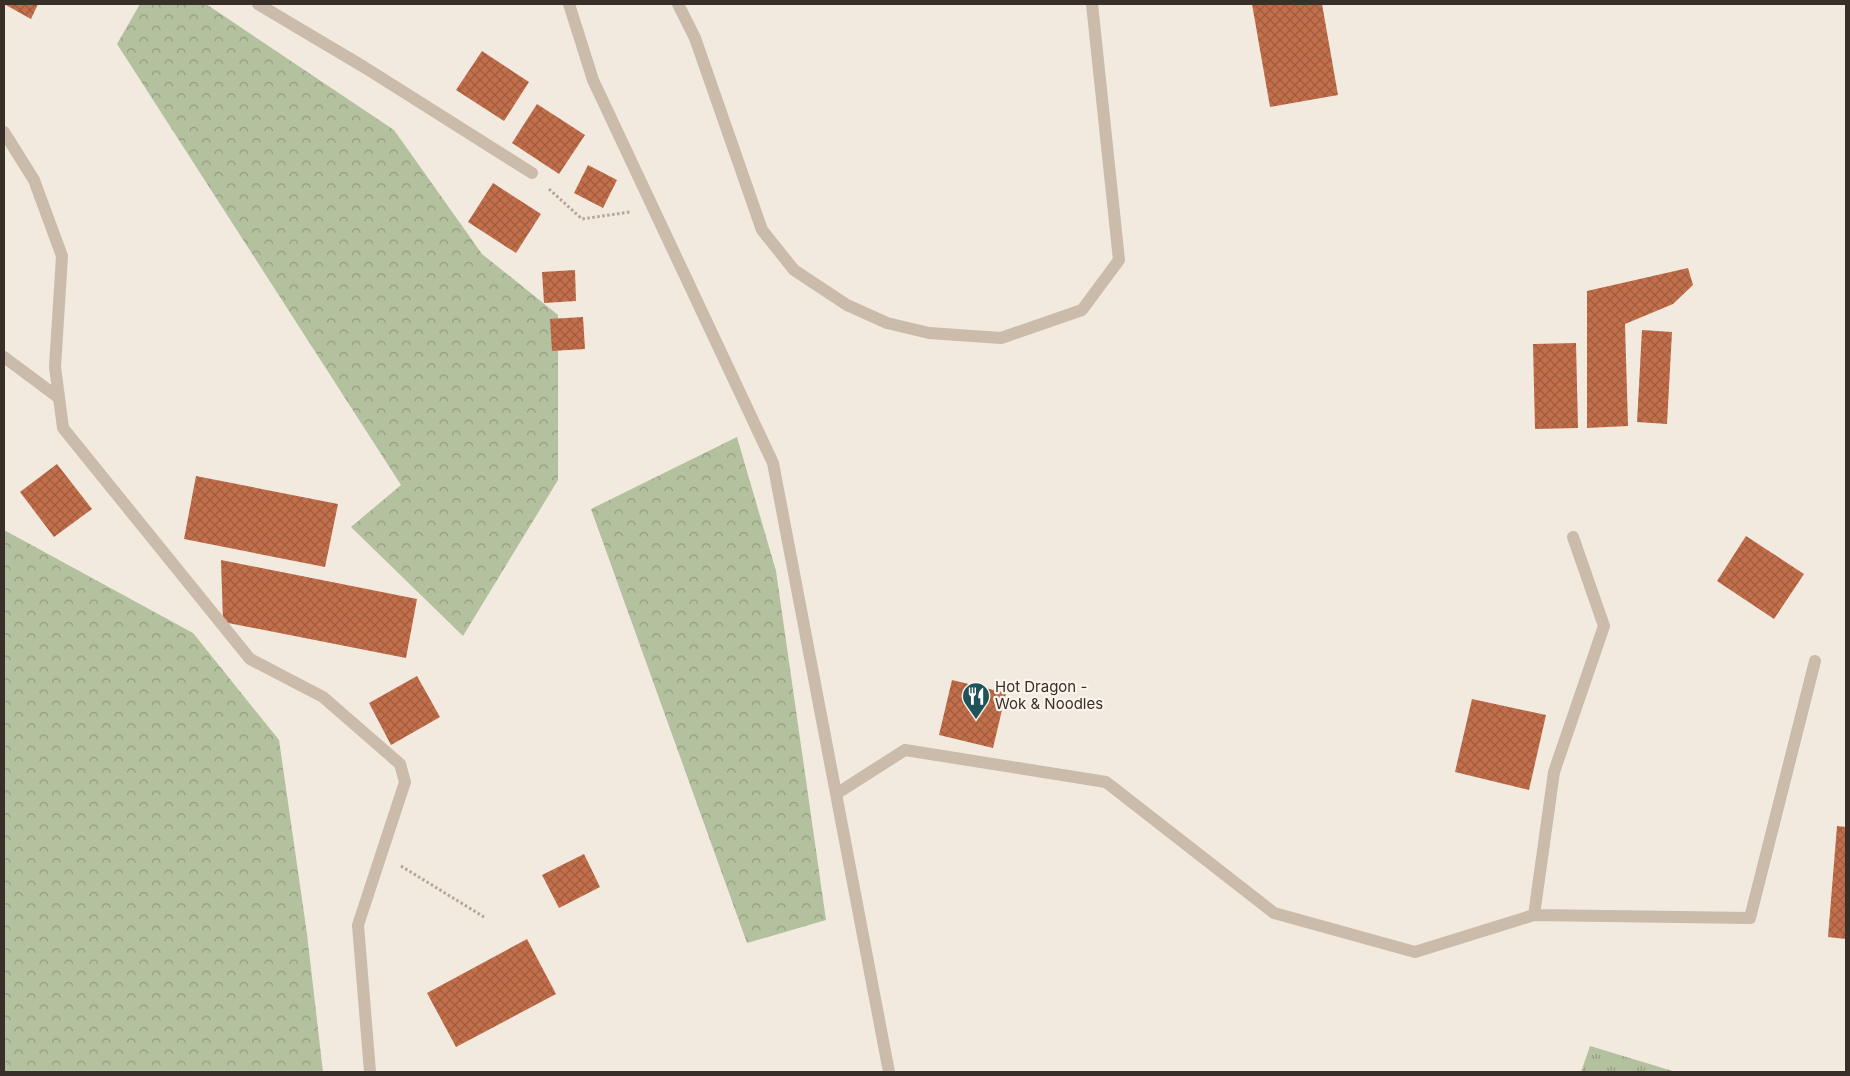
<svg xmlns="http://www.w3.org/2000/svg" width="1850" height="1076" font-family="Inter,sans-serif">
<style>
.grass{fill:url(#grass-tufts)}
.forest{fill:url(#forest-crowns)}
.building{fill:url(#building-cross-hatch)}
.lines{fill:none;stroke-linecap:round;stroke-linejoin:round}
.path{stroke:#b6a594;stroke-width:3;stroke-dasharray:2.5 2.5;stroke-linecap:butt}
.minor{stroke:#cabbaa;stroke-width:12}
.labels{text-anchor:middle;stroke-width:4.5;stroke-linejoin:round;paint-order:stroke}
.poi-label{font-size:15px;fill:#382f29;stroke:#faf4eb;text-anchor:start}
</style>
<defs>
<pattern id="grass-tufts" width="24" height="20" patternUnits="userSpaceOnUse" patternTransform="scale(1.25)"><rect width="24" height="20" fill="#b3c19e"/><path d="M3 7l-1-3M5 7V3M7 7l1-3M15 17l-1-3M17 17v-4M19 17l1-3" fill="none" stroke="#939d81"/></pattern>
<pattern id="forest-crowns" width="20" height="18" patternUnits="userSpaceOnUse" patternTransform="scale(1.25)"><rect width="20" height="18" fill="#b3c19e"/><path d="M2 6a3 3 0 1 1 6 0M12 15a3 3 0 1 1 6 0" fill="none" stroke="#939d81"/></pattern>
<pattern id="building-cross-hatch" width="8" height="8" patternUnits="userSpaceOnUse" patternTransform="scale(1.25)"><rect width="8" height="8" fill="#c36f4b"/><path d="M0 0l8 8M0 8l8-8" fill="none" stroke="#9f5c3e"/></pattern>
</defs>
<rect width="100%" height="100%" fill="#f2eade"/>
<path class="grass" d="M1590 1046 1676 1072H1581Z"/>
<path class="forest" d="M140 4H206L394 130 482 254 558 315V480L463 636 351 527 401 485 117 44Z
M737 437 776 571 826 920 747 943 591 509Z
M4 530 193 633 279 740 307 934 323 1072H4Z"/>
<path class="building" d="M4 4H38L31 19Z
M1252 4H1322L1338 95 1270 107Z
M482 51 529 82 504 121 456 90Z
M537 104 585 135 559 174 512 143Z
M588 165 617 180 603 208 574 193Z
M493 183 541 214 516 253 468 222Z
M1688 268 1693 285 1673 304 1625 324 1628 426 1587 428V291Z
M575 270 576 301 544 303 542 272Z
M583 317 585 349 552 351 550 319Z
M1642 330 1672 332 1667 424 1637 422Z
M1576 343 1578 428 1535 429 1533 344Z
M57 464 92 509 54 537 20 492Z
M196 476 338 504 325 567 184 539Z
M1746 536 1804 574 1774 619 1717 581Z
M221 560 417 599 406 658 223 622Z
M417 676 440 717 391 745 369 703Z
M952 680 1006 693 993 748 939 735Z
M1472 699 1546 715 1529 790 1455 772Z
M1837 826 1846 827V939L1828 937Z
M584 854 600 887 559 908 542 875Z
M527 939 556 994 456 1047 427 993Z"/>
<g class="lines">
<path class="path" d="M549 189 582 219 630 212
M401 866 484 917"/>
<path class="minor" d="M258 4 364 67 532 173
M569 4 593 80 773 463 889 1072
M678 4 695 38 762 230 794 270 847 305 887 323 929 333 1001 338 1082 310 1119 260 1092 4
M4 132 34 180 62 256 55 367 63 428 250 659 323 697 400 764 405 782 358 925 370 1072
M4 357 59 398
M836 794 905 750 1106 782 1274 913 1415 952 1534 915 1750 918 1815 661
M1534 915 1554 772 1604 626 1573 537"/>
</g>
<defs>
<g id="restaurant-pin" transform="scale(1.4375)"><path d="M0 17L-7.5 6A9.5 9.5 0 1 1 7.5 6Z" fill="#1f5259" stroke="#faf4eb"/><path d="M-5-6h1v4h1v-4h1v4h1v-4h1v5L-1.5 .5V6h-2V.5L-5-1ZM5-6V6H3V1.5H1.5Q1.5-4 5-6Z" fill="#fff"/></g>
</defs>
<g fill-rule="evenodd">
<use href="#restaurant-pin" x="976" y="696"/>
</g>
<g class="labels">
<g class="poi-label">
<text x="995" y="692">Hot Dragon -<tspan x="995" dy="17">Wok &amp; Noodles</tspan></text>
</g>
</g>
<rect width="1850" height="1076" fill="none" stroke="#382f29" stroke-width="10"/>
</svg>
